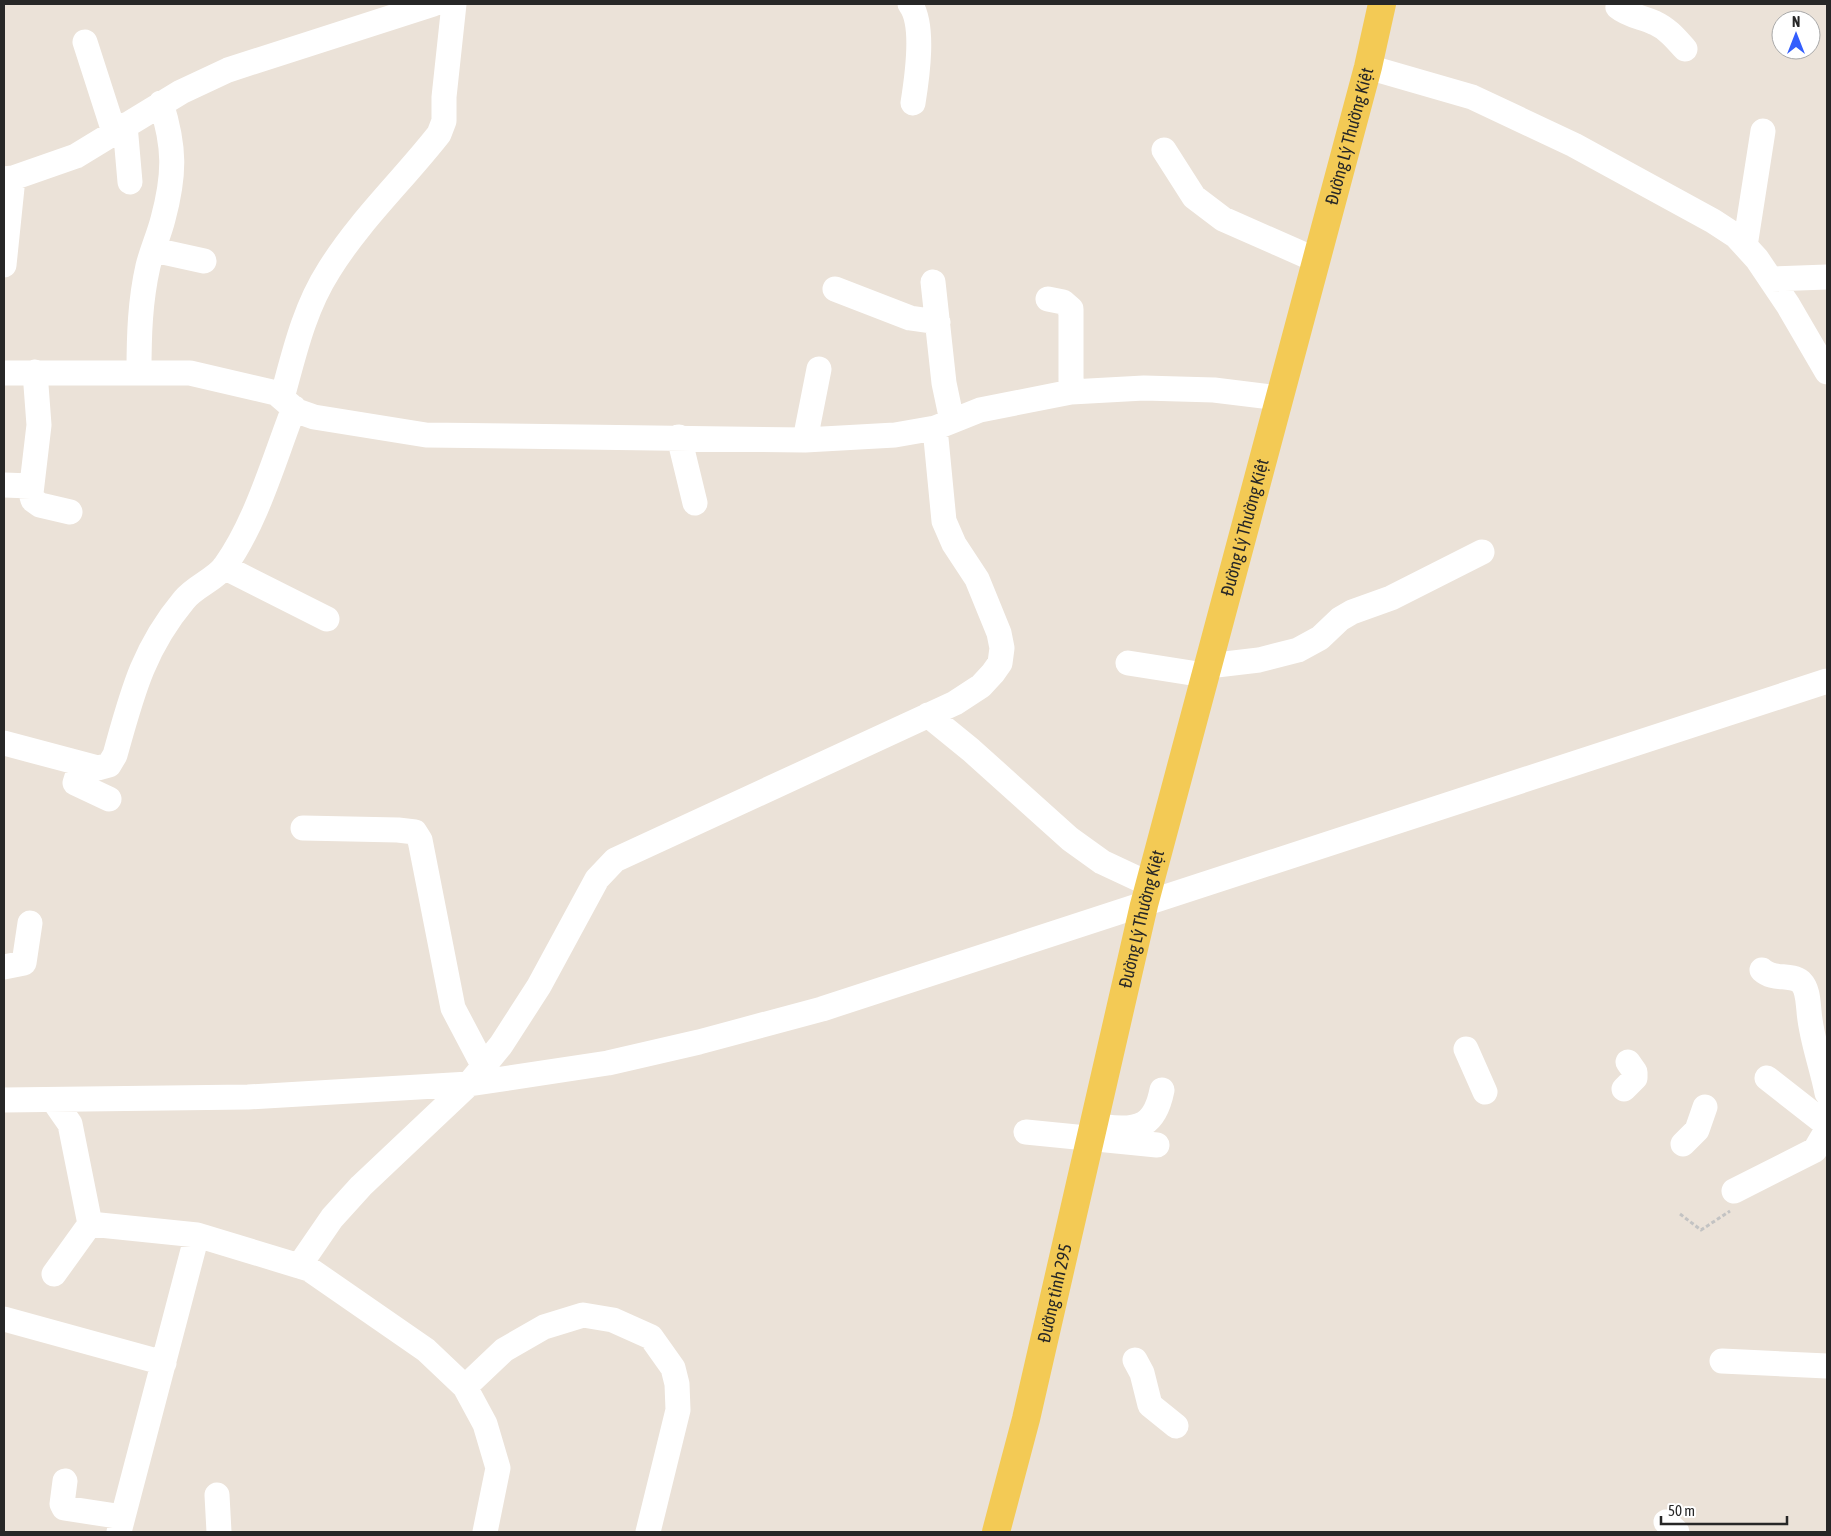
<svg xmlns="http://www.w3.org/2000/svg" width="1831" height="1536" font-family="'Asap Condensed',sans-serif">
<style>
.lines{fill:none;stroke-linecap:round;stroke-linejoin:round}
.path{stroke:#c3c3c3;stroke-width:3;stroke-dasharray:4 2.5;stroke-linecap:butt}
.minor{stroke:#fff;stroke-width:25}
.major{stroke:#f3ca55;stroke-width:28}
.labels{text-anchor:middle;stroke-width:4;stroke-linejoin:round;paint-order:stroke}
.street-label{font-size:18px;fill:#272727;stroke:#fff}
</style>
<rect width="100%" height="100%" fill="#ebe2d8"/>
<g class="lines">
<path class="path" d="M1680 1214 1701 1230 1730 1211"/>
<path class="minor" d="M910 4C925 24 917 78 913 103
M1619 4 1618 7C1629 16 1643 17 1655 23 1668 29 1676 39 1685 49
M85 42 114 132
M1368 67 1472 97 1574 145 1713 221 1736 236 1757 259 1788 305 1827 372
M125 125 130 182
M1164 150 1194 197 1223 219 1316 260
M4 179 13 178 76 156 181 92 228 70 433 4
M1745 246 1763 131
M154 250 204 261
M4 265 13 178
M1771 279 1827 277
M933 282 944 383 952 421
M835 289 910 318 938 322
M1048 299 1063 302 1071 309V392
M35 372 39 425 31 493 33 500 40 505 70 512
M139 372C139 336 140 301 148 266 152 250 159 235 163 219 175 174 175 147 161 103
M4 373H190L276 393 297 411 314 417 426 435 805 440 895 435 935 428 980 410 1071 392 1144 388 1214 390 1279 398
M282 398C294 354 304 309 329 270 360 220 403 180 439 134L444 121V97L454 4
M679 437 695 503
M805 440 819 369
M4 485 31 486
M224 567 327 619
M1128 663 1198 674 1206 672
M1208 666 1259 660 1298 650 1320 638 1340 619 1352 612 1391 598 1482 552
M928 715 971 750 1070 839 1102 862 1149 884
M4 743 98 768 109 765 115 755C132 694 143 649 184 600 195 586 215 580 225 566 257 521 274 459 294 408
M81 764 75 783 109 799
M303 828 398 830 415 832 420 840 453 1008 483 1065
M4 967 24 963 30 923
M1762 970C1774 981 1790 973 1801 982 1808 989 1808 1002 1809 1011 1811 1039 1822 1066 1827 1093
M1466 1049 1485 1092
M1767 1078 1827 1125
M1624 1089 1635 1078V1072L1628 1062
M4 1100 248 1097 469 1084 608 1063 699 1042 822 1009 1827 681
M54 1101 70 1124 90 1224 54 1274
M1106 1127C1140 1131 1155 1125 1162 1090
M1026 1132 1157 1145
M1683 1144 1697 1130 1705 1107
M1734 1191 1815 1150 1825 1133 1827 1112
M90 1224 197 1235 309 1269 426 1350 465 1387 485 1424 498 1468 485 1532
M299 1266 332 1218 361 1186 469 1084 501 1045 539 986 597 879 615 860 955 703 981 686 993 673 1000 663 1002 648 999 633 977 579 954 544 944 521 935 428
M4 1319 164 1363
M1135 1360 1142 1373 1150 1405 1176 1426
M1722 1361 1827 1366
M465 1387 504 1350 544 1327 583 1315 613 1320 651 1337 673 1368 677 1384 678 1410 648 1532
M65 1481 62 1504 64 1508 123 1517
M217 1495 219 1532
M1666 1522 1677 1532
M119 1532 197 1235"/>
<path class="major" id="s1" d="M996 1532 1026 1419 1144 905 1368 67 1382 4"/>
</g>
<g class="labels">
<g class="street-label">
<text dy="6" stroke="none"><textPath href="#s1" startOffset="1440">Đường Lý Thường Kiệt</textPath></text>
<text dy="6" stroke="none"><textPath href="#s1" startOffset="1035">Đường Lý Thường Kiệt</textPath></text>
<text dy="6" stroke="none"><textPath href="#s1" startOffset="630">Đường Lý Thường Kiệt</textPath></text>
<text dy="6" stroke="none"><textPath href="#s1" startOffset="246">Đường tỉnh 295</textPath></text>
</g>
</g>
<rect width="1831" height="1536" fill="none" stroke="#272727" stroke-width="10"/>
<g transform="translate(1796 35)"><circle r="24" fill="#ffffff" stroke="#a9a9a9"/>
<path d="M0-4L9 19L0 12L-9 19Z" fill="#335efd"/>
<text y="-8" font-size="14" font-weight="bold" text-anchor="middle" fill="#272727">N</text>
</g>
<path d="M1661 1516v8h126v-8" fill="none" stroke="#272727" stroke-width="2.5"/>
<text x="1668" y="1516" font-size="15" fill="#272727" stroke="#ffffff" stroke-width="4" paint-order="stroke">50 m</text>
</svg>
